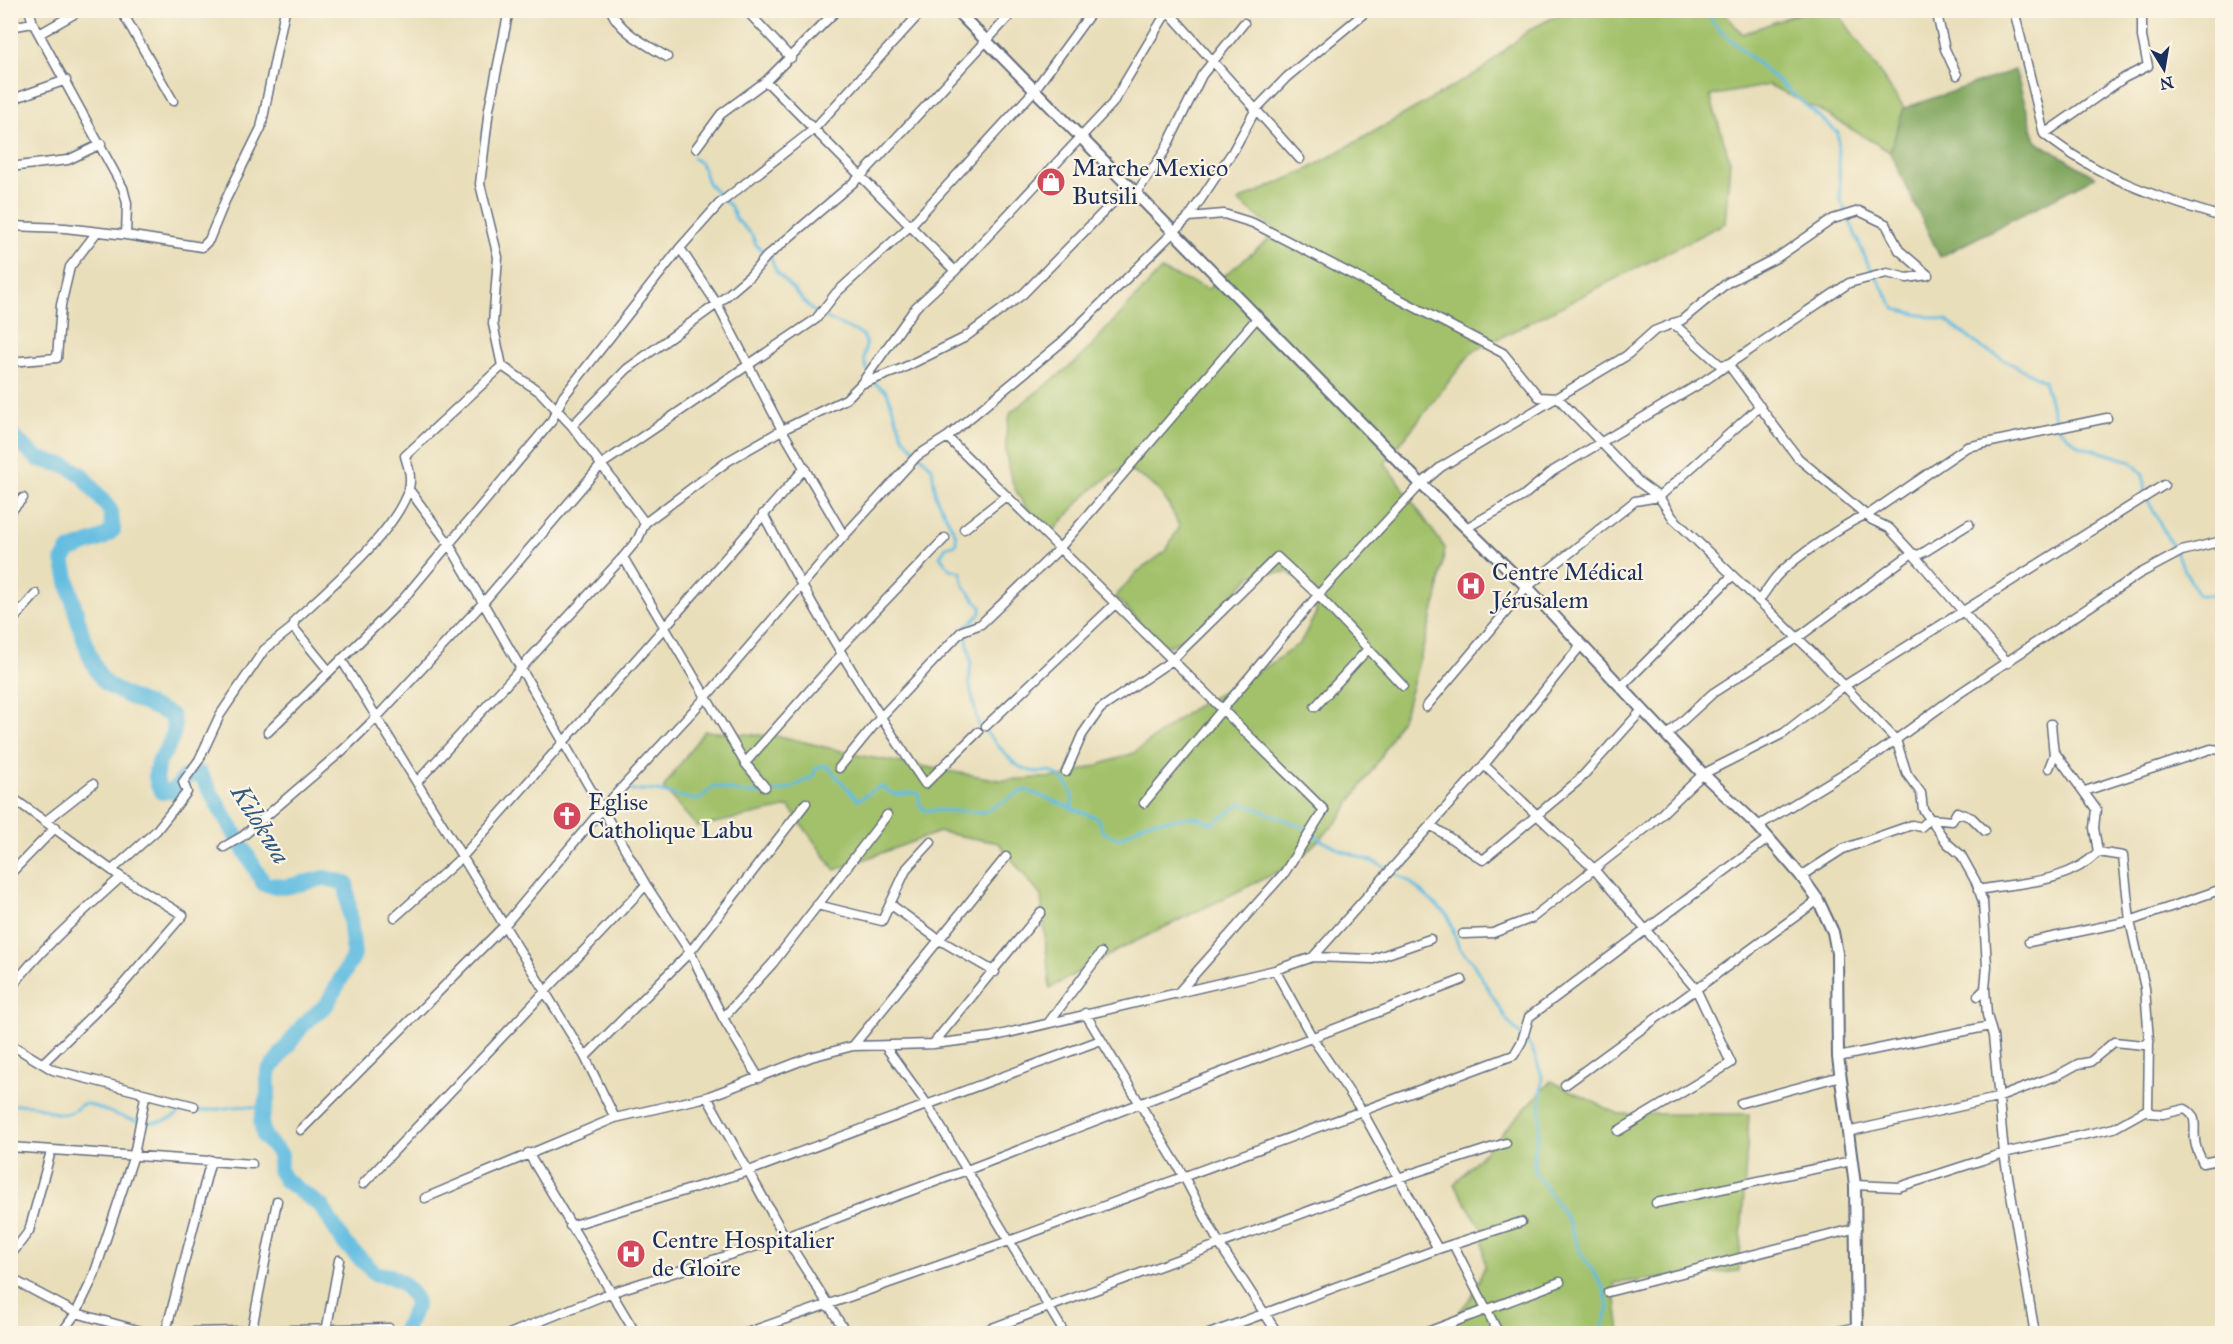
<svg xmlns="http://www.w3.org/2000/svg" width="2233" height="1344" font-family="'IM FELL Great Primer',serif">
<style>
.green{fill:#a2c16a;stroke:#5e7864;stroke-width:1.5}
.forest{fill:#81a75e;stroke:#4e6b5e;stroke-width:1.5}
.lines{fill:none;stroke-linecap:round;stroke-linejoin:round}
.stream{stroke:#63bde1;stroke-width:3}
.river{stroke:#63bde1;stroke-width:16}
.minor-casing{stroke:#636c7e;stroke-width:11}
.tertiary-casing{stroke:#636c7e;stroke-width:14}
.minor{stroke:#fff;stroke-width:8}
.tertiary{stroke:#fff;stroke-width:10}
.labels{text-anchor:middle;stroke-width:4.5;stroke-linejoin:round;paint-order:stroke}
.poi-label{font-size:24px;fill:#1b2f5e;stroke:#fcf5e5;text-anchor:start}
.water-label{font-size:26px;font-style:italic;fill:#315a85;stroke:#fcf5e5}
</style>
<rect width="100%" height="100%" fill="#fcf5e5"/>
<filter id="ink" filterUnits="userSpaceOnUse"><feTurbulence type="fractalNoise" baseFrequency=".0167" numOctaves="2"/><feDisplacementMap in="SourceGraphic" scale="12" xChannelSelector="R" yChannelSelector="G"/><feConvolveMatrix kernelMatrix="1 2 1 2 8 2 1 2 1" color-interpolation-filters="sRGB"/></filter>
<filter id="wash" filterUnits="userSpaceOnUse"><feTurbulence type="fractalNoise" baseFrequency=".008" numOctaves="4" result="noise"/><feDisplacementMap in="SourceGraphic" scale="24" xChannelSelector="R" yChannelSelector="G"/><feGaussianBlur stdDeviation="1.35" result="paint"/><feColorMatrix in="noise" values="0 0 0 0 0 0 0 0 0 0 0 0 0 0 0 0 0 1.4 0 .05"/><feComposite in="paint" operator="in"/></filter>
<g filter="url(#wash)">
<rect width="100%" height="100%" fill="#e9deba"/>
<path class="green" d="M1566 11H1723L1742 34 1805 11H1837L1904 108 1890 152 1821 111 1769 85 1710 96 1730 161 1725 223 1472 352 1385 463 1445 548 1437 598 1405 711 1381 757 1337 822 1294 864 1118 950 1050 988 1041 896 999 843 939 832 835 870 789 807 697 827 663 788 704 731 784 737 857 755 1000 780 1062 777 1134 753 1192 709 1269 665 1300 643 1316 613 1314 589 1288 572 1252 575 1194 633 1170 646 1150 641 1136 618 1115 597 1137 572 1166 551 1179 526C1165 494 1157 482 1124 469 1093 483 1074 507 1053 532 1043 523 1030 514 1023 503 1006 478 1001 440 1011 412L1078 360 1161 270 1208 289 1273 236 1276 231 1238 201 1307 170 1480 71 1529 30Z
M1551 1081 1618 1114H1749L1739 1271 1614 1283 1620 1333 1442 1334 1472 1296 1485 1266 1482 1229 1454 1184Z"/>
<path class="forest" d="M2015 70 2036 141 2095 177 1940 257 1890 152 1904 108Z"/>
<g class="lines">
<path class="stream" d="M1705 10 1718 29 1838 133 1840 198 1867 262 1895 309 1947 321 1982 348 2044 381 2058 428 2078 445 2130 461 2143 474 2145 495 2198 595 2222 596
M693 158 701 163 708 183 731 207 736 219 752 235 756 245 771 258 776 271 814 312 863 335 866 343 864 359 867 370
M872 381 887 392 903 437 932 468 936 497 956 535V544L946 547 940 556 950 569 961 572 964 586 981 607V613L965 628 971 662 969 682 979 727C1006 746 1010 778 1051 771 1064 779 1077 791 1071 807
M632 791C662 787 671 797 699 800L714 786C739 794 763 797 788 789 797 786 804 780 813 777L816 768 826 765 858 800 877 788 884 787C895 800 904 791 918 793L920 805 924 810 984 812 1025 790 1097 818 1103 832 1119 839 1146 822 1196 817 1213 824 1242 803 1303 827 1321 840 1343 851 1379 864 1410 882 1448 916 1459 948 1471 960 1507 1020 1532 1048 1542 1076 1539 1130 1533 1155 1535 1172 1568 1220 1580 1252 1603 1287 1609 1308 1600 1334
M10 1105C18 1105 27 1103 35 1106 54 1112 65 1121 82 1104H88C117 1114 156 1136 182 1111 209 1115 237 1101 263 1109"/>
<path class="river" d="M10 434 38 459 67 466 81 474 110 510 113 530 103 538 68 551 63 560C69 586 87 670 108 685 127 698 150 705 171 715 186 746 140 760 162 792L175 790 185 777 200 774 264 884 285 887 325 878 346 883 354 955 327 1004 303 1025 268 1072V1096L261 1121 264 1137 281 1155 279 1170 285 1180 322 1207 344 1243 376 1274 390 1276 404 1284 415 1298 416 1306 403 1334"/>
</g>
</g>
<g filter="url(#ink)">
<g class="lines">
<g class="minor-casing">
<path id="minor" d="M121 10 173 101
M509 10 489 109 480 184 498 257 493 324 502 366 540 392 572 426 645 523
M611 10C618 31 649 46 667 57
M746 10 791 58
M1167 10 1300 159
M1936 10 1945 49 1957 75
M2014 10 2044 134C2097 177 2158 198 2222 217
M10 27 33 23
M41 33 81 10
M766 81 955 271
M10 100 66 80
M2044 134 2124 78 2148 66 2142 37V10
M696 148 721 114 766 81 837 10
M10 167 68 160 101 144
M1137 192 1164 152 1202 75 1244 23
M1189 217 1224 214 1253 223 1503 353 1539 397 1558 398 1640 483 1659 497 1673 518 1813 653 1896 740 1907 774 1921 793 1923 809 1947 843 1961 855 1976 882 1983 902 1987 966 1985 989 1978 996
M10 226 65 228 126 235 127 203 123 188 33 23 29 10
M126 235 202 247 209 240 225 201 261 128 285 10
M680 248 717 304 782 430 844 536
M1673 323 1720 365 1728 364
M10 362 57 358 61 305 70 267 97 232
M1728 364 1798 458 1872 520 1889 528 1912 553 1918 555 1926 551 1969 524
M861 384 916 307 955 271 1112 104 1168 10
M572 426 627 369 717 304 751 275 766 257 861 176 1015 10
M947 437 1324 810 1285 872 1177 994
M408 488 449 544 646 885 690 952 723 1018 759 1078
M10 512 23 498
M763 514C812 607 866 697 925 784L978 732
M1468 527 1523 496 1553 471 1701 383 1849 283 1887 273 1907 278 1928 275
M964 529 1006 496
M623 557 745 763 765 787
M1759 600C1765 593 1770 584 1776 577 1789 562 1850 519 1869 514L1967 447 2107 418
M10 623 36 594
M293 627 329 671
M839 649 945 538
M341 659 585 1057 615 1118
M1623 685 1731 577
M1315 707 1368 649
M1426 707 1527 587 1635 501 1659 497 1760 406
M986 726 1114 605
M268 732 404 598 551 422 563 397 680 248 719 204 813 130 923 10
M1667 735 1713 693 1796 639 1912 553 2008 663
M2054 751 2096 809 2094 828 2098 852 2123 856 2130 921 2145 988 2149 1041 2148 1109 2151 1113 2163 1114 2185 1109C2199 1117 2193 1126 2195 1140 2195 1148 2200 1156 2203 1163L2222 1159
M745 763 842 654
M1484 765 1593 868 1696 989 1731 1063 1618 1131
M839 768 880 718 962 631 981 624 1058 550 1257 318
M2049 768 2054 755 2051 724
M1066 772 1082 735 1100 709 1171 661 1277 557 1318 595 1403 686
M417 782 623 557 638 539 645 523 728 461 782 430 846 399 861 384 901 369 964 338 1023 294 1130 185
M2085 791 2211 749 2222 750
M10 796 121 877 183 915 120 988 44 1062
M1144 803 1318 595 1421 484 1441 467 1626 356 1654 331 1682 320 1727 283 1778 257 1833 219 1859 211 1886 224 1899 250 1928 275
M47 820 93 784
M1432 826 1483 860 1579 780 1643 709
M1758 826 1879 752 1957 695 2139 574 2182 551 2222 541
M224 847 243 836 343 750 377 717 482 604 602 464 816 319 836 293 911 225 1033 92 1093 10
M112 870 156 831 187 792 183 782 199 760 220 715 264 650 293 627 295 620C329 588 396 532 409 488 412 476 408 467 405 456L502 366
M10 874 56 827
M1801 876 1843 849 1912 825 1921 827 1930 819 1952 821 1957 812 1972 818 1985 831
M1978 890C2020 882 2067 884 2098 852
M890 904 938 939 995 972
M817 905 882 921 907 868 931 842
M395 917 462 857 805 468
M1463 934 1493 933 1532 918 1651 824 1703 774 1784 733 1844 686 2164 485
M2029 942 2130 921 2222 889
M1313 957 1373 959 1430 939
M1275 970 1313 1039 1362 1111 1438 1249
M10 989C42 947 83 912 121 877
M1985 989 1987 1015 1993 1036 2004 1153 2035 1334
M1085 1013 1183 1175 1220 1245 1278 1334
M723 1018 773 963 887 815
M1049 1022 1101 953
M10 1044 53 1070 194 1106
M933 1044 1041 912
M853 1046 1006 857
M885 1046 927 1104 1065 1334
M585 1057 690 952 806 803
M1838 1057 1990 1026
M1565 1085 1818 900
M707 1097 785 1237 847 1334
M1741 1103 1841 1076
M301 1130 504 926 603 808 706 697 844 536 917 456 947 437 1062 342 1189 217 1233 151 1256 109 1287 77 1368 10
M1847 1132 1997 1098 2058 1075 2078 1064 2090 1062 2114 1042 2144 1045 2149 1041
M10 1147 252 1164
M528 1153 636 1334
M363 1184 646 885
M1855 1185 1899 1187 2004 1153 2114 1128 2148 1109
M425 1198 615 1118 707 1097 811 1057 853 1046 933 1044 991 1037 1275 970 1313 957 1484 765 1582 644
M1656 1203 1851 1161
M570 1226 749 1171 1101 1040
M1453 1244 1499 1334
M10 1256 29 1231 51 1151
M10 1278 76 1313 148 1333 389 1328
M1608 1292 1857 1228
M327 1327 339 1260
M166 1331 211 1160
M61 1334 76 1313 93 1278 134 1155 145 1097 138 1091
M251 1334 277 1201
M509 1334 610 1293 785 1237 967 1170 1462 980
M743 1334 1009 1241 1514 1055 1522 1041 1529 1017 1769 838
M976 1334 1398 1178 1506 1143
M1209 1334 1438 1249 1521 1222
M1422 1334 1560 1282
M1825 1334 1857 1327"/>
</g>
<g class="tertiary-casing">
<path id="tertiary" d="M956 10 1421 484 1527 587 1703 774 1758 826 1801 876 1818 900 1833 932 1837 953 1838 1057 1855 1185 1857 1334"/>
</g>
<use href="#minor" class="minor"/>
<use href="#tertiary" class="tertiary"/>
</g>
</g>
<defs>
<g id="shop-disc" transform="scale(1.5)"><circle r="9.5" fill="#d1495b" stroke="#fcf5e5"/><path d="M-5-2.5h2.3a2.7 3.5 0 0 1 5.4 0H5L5.5 6h-11ZM-1.5-2.5h3a1.5 2.3 0 0 0-3 0Z" fill="#fff"/></g>
<g id="hospital-disc" transform="scale(1.5)"><circle r="9.5" fill="#d1495b" stroke="#fcf5e5"/><path d="M-5-5h3v3.5h4V-5h3V5h-3V1.5h-4V5h-3Z" fill="#fff"/></g>
<g id="church-disc" transform="scale(1.5)"><circle r="9.5" fill="#d1495b" stroke="#fcf5e5"/><path d="M-1.2-6h2.4v3.5h3.3v2.4h-3.3V6h-2.4V-.1h-3.3v-2.4h3.3Z" fill="#fff"/></g>
</defs>
<g fill-rule="evenodd">
<use href="#shop-disc" x="1051" y="182"/>
<use href="#hospital-disc" x="1471" y="586"/>
<use href="#church-disc" x="567" y="816"/>
<use href="#hospital-disc" x="631" y="1254"/>
</g>
<g class="labels">
<g class="poi-label">
<text x="1072" y="176">Marche Mexico<tspan x="1072" dy="28">Butsili</tspan></text>
<text x="1492" y="580">Centre Médical<tspan x="1492" dy="28">Jérusalem</tspan></text>
<text x="588" y="810">Eglise<tspan x="588" dy="28">Catholique Labu</tspan></text>
<text x="652" y="1248">Centre Hospitalier<tspan x="652" dy="28">de Gloire</tspan></text>
</g>
<g class="water-label">
<text transform="translate(261 824) rotate(58)" y="9">Kilokwa</text>
</g>
</g>
<rect width="2233" height="1344" fill="none" stroke="#fcf5e5" stroke-width="36"/>
<g transform="translate(2164 69) rotate(169)" stroke="#fcf5e5" stroke-width="4.5" paint-order="stroke">
<path d="M0-4.5L10 22L0 15L-10 22Z" fill="#1b2f5e"/>
<text y="-9" font-size="16" font-weight="bold" text-anchor="middle" fill="#1b2f5e">N</text>
</g>
</svg>
